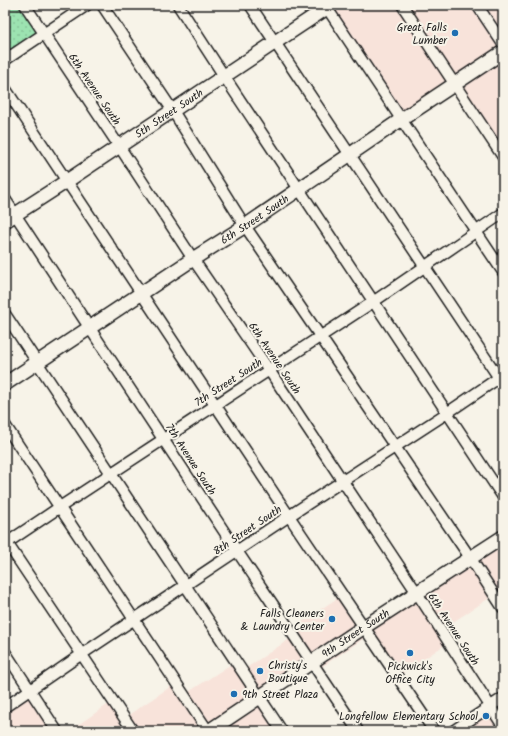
<svg xmlns="http://www.w3.org/2000/svg" width="508" height="736" font-family="Kalam,sans-serif">
<style>
.built{fill:#f8e3da}
.park{fill:url(#park-dots);stroke:#5c8066}
.lines{fill:none;stroke-linecap:round;stroke-linejoin:round}
.minor-casing{stroke:#1c1c1c;stroke-width:13}
.major-casing{stroke:#1c1c1c;stroke-width:16}
.minor{stroke:#f7f3e8;stroke-width:10}
.major{stroke:#f7f3e8;stroke-width:13}
.poi-dot{fill:#1f6fb2;stroke:#f7f3e8;stroke-width:1.5}
.labels{text-anchor:middle;stroke-width:4;stroke-linejoin:round;paint-order:stroke}
.poi-label{font-size:11px;fill:#1c1c1c;stroke:#f7f3e8;text-anchor:end}
.street-label{font-size:11px;fill:#1c1c1c;stroke:#f7f3e8}
</style>
<defs>
<pattern id="park-dots" width="8" height="8" patternUnits="userSpaceOnUse"><rect width="8" height="8" fill="#9ce3b1"/><path d="M2 2h.1M6 6h.1" fill="none" stroke="#86c298" stroke-width="1.8" stroke-linecap="round"/></pattern>
</defs>
<rect width="100%" height="100%" fill="#f7f3e8"/>
<filter id="ink" filterUnits="userSpaceOnUse"><feTurbulence type="fractalNoise" baseFrequency=".025" numOctaves="2"/><feDisplacementMap in="SourceGraphic" scale="8" xChannelSelector="R" yChannelSelector="G"/><feConvolveMatrix kernelMatrix="1 2 1 2 8 2 1 2 1" color-interpolation-filters="sRGB"/></filter>
<g filter="url(#ink)">
<path class="built" d="M331 5H503V157L455 84 402 119Z
M503 537V589L441 630 449 642 397 677 369 635 317 670 312 662 260 697 282 731H69L113 701 124 718 176 683 184 695 236 661 242 671 294 636 290 630 342 595 364 627Z
M30 690 57 731H5V706Z
M490 707 503 726V731H454Z"/>
<path class="park" d="M5 5H25L44 34 5 60Z"/>
<g class="lines">
<g class="minor-casing">
<path id="minor" d="M25 5 119 146 193 259 269 370 417 593 503 726
M102 5 173 111 245 226 320 336 471 559 503 608
M178 5 224 76 503 497
M250 5 503 384
M325 5 503 272
M402 5 503 157
M477 5 503 44
M5 60 87 5
M5 88 289 516 434 731
M5 199 89 327 237 551 358 731
M5 314 282 731
M5 425 208 731
M5 540 133 731
M5 544 60 507 373 302 503 213
M5 652 57 731
M5 707 82 654 289 516 447 413 503 375
M453 731 503 698"/>
</g>
<g class="major-casing">
<g id="major">
<path id="s1" d="M5 221 67 181 331 5"/>
<path id="s2" d="M5 384 193 259 245 226 402 119 503 52"/>
<path id="s3" d="M209 731 364 627 503 537"/>
</g>
</g>
<use href="#minor" class="minor"/>
<use href="#major" class="major"/>
</g>
</g>
<g class="poi-dot">
<circle cx="455" cy="33" r="4"/>
<circle cx="332" cy="619" r="4"/>
<circle cx="410" cy="653" r="4"/>
<circle cx="260" cy="671" r="4"/>
<circle cx="234" cy="694" r="4"/>
<circle cx="486" cy="716" r="4"/>
</g>
<g class="labels">
<g class="poi-label">
<text x="447" y="31">Great Falls<tspan x="447" dy="13">Lumber</tspan></text>
<text x="324" y="617">Falls Cleaners<tspan x="324" dy="13">&amp; Laundry Center</tspan></text>
<text x="268" y="669" text-anchor="start">Christy's<tspan x="268" dy="13">Boutique</tspan></text>
<text x="410" y="670" text-anchor="middle">Pickwick's<tspan x="410" dy="13">Office City</tspan></text>
<text x="242" y="698" text-anchor="start">9th Street Plaza</text>
<text x="478" y="720">Longfellow Elementary School</text>
</g>
<g class="street-label">
<text transform="translate(95 89) rotate(56)" y="4">6th Avenue South</text>
<text dy="4" stroke="none"><textPath href="#s1" startOffset="196">5th Street South</textPath></text>
<text dy="4" stroke="none"><textPath href="#s2" startOffset="299">6th Street South</textPath></text>
<text transform="translate(275 358) rotate(56)" y="4">6th Avenue South</text>
<text transform="translate(228 382) rotate(-33)" y="4">7th Street South</text>
<text transform="translate(191 459) rotate(57)" y="4">7th Avenue South</text>
<text transform="translate(247 530) rotate(-34)" y="4">8th Street South</text>
<text transform="translate(454 629) rotate(57)" y="4">6th Avenue South</text>
<text dy="4" stroke="none"><textPath href="#s3" startOffset="176">9th Street South</textPath></text>
</g>
</g>
<rect width="508" height="736" fill="none" stroke="#f7f3e8" stroke-width="20"/>
<rect x="10" y="10" width="488" height="716" fill="none" stroke="#1c1c1c" stroke-width="1.5" filter="url(#ink)"/>
</svg>
